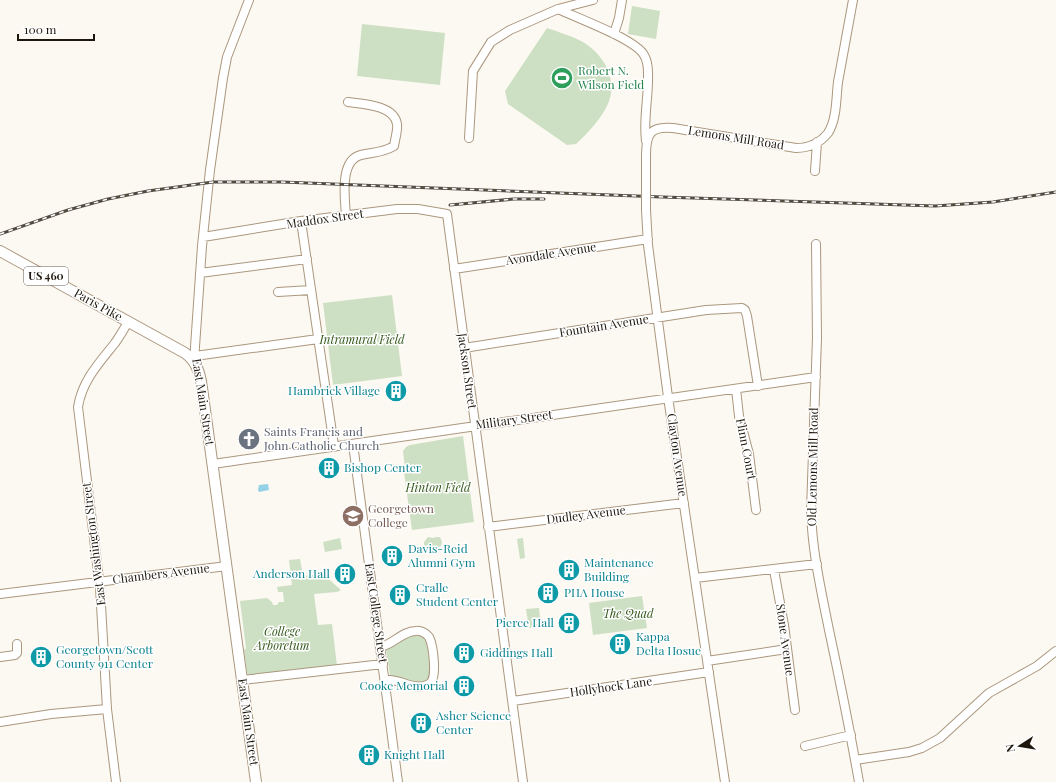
<svg xmlns="http://www.w3.org/2000/svg" width="1056" height="782" font-family="'Playfair Display',serif">
<style>
.green{fill:#cde0c3}
.water{fill:#95d2e8}
.lines{fill:none;stroke-linecap:round;stroke-linejoin:round}
.minor-casing{stroke:#ab977e;stroke-width:10}
.major-casing{stroke:#ab977e;stroke-width:12}
.minor{stroke:#fff;stroke-width:8}
.major{stroke:#fff;stroke-width:10}
.rail-casing{stroke:#514b42;stroke-width:3}
.rail{stroke:#fff;stroke-width:1.5;stroke-dasharray:4.5;stroke-linecap:butt}
.minor-bridge-casing{stroke:#ab977e;stroke-width:10;stroke-linecap:butt}
.minor-bridge{stroke:#fff;stroke-width:8}
.labels{text-anchor:middle;stroke-width:3;stroke-linejoin:round;paint-order:stroke}
.shield{fill:#fff;stroke:#625d56;stroke-width:1}
.shield-label{font-size:11px;font-weight:bold;fill:#1e170d}
.leisure-label{font-size:12px;fill:#27864d;stroke:#fff;text-anchor:start}
.street-label{font-size:12px;fill:#1e170d;stroke:#fff}
.park-label{font-size:12px;font-style:italic;fill:#34591c;stroke:#fff}
.culture-label{font-size:12px;fill:#0d838f;stroke:#fff;text-anchor:start}
.worship-label{font-size:12px;fill:#5b616d;stroke:#fff;text-anchor:start}
.education-label{font-size:12px;fill:#785e54;stroke:#fff;text-anchor:start}
</style>
<rect width="100%" height="100%" fill="#fcf8f2"/>
<path class="green" d="M632 6 660 11 656 39 628 34Z
M362 24 445 33 440 85 357 76Z
M547 28C558 32 569 35 579 40 603 52 620 80 607 106 600 120 587 134 576 144L567 145 508 104 505 91Z
M392 295 402 376 333 385 323 303Z
M463 436 474 522 412 530 404 472 405 468 403 451 406 447 410 445Z
M428 537 433 538 436 537H440L442 542 441 546 427 550 424 548V542Z
M340 538 342 549 325 552 323 542Z
M523 538 525 558 520 559 517 539Z
M300 559 303 576C325 573 323 574 340 589V591L336 592 314 594 318 625 332 624 337 666 251 676 248 675 247 672 244 650 246 648 240 601 267 598 272 602 273 605H277L279 602H284L283 592H278L277 587 292 585 289 560Z
M642 596 647 628 593 635 589 603Z
M539 608 541 627 529 628 526 609Z
M421 634 427 640 432 671 427 682 411 684 390 675 386 650 407 635Z"/>
<path class="water" d="M268 484 269 490 259 492 258 490 259 485Z"/>
<g class="lines">
<g class="minor-casing">
<path id="minor" d="M558 9C577 18 635 39 644 55 647 60 648 67 648 73 649 96 643 118 646 141
M614 34 619 18 622 0
M469 138 473 71 491 42 510 30 558 9 593 0
M815 171 817 142
M646 184C646 175 646 165 646 155 646 133 651 126 673 128L796 148C808 148 820 143 828 133 837 119 836 98 838 82 843 55 848 27 853 0
M646 210 648 245 668 397 725 782
M346 216C345 199 339 160 361 155 374 152 382 153 394 146 395 139 398 130 397 124 394 105 363 104 348 102
M301 221 334 446
M203 237 301 221 397 209H418L447 214 523 782
M816 244 817 338 811 510C812 551 821 590 829 630 840 681 850 731 859 782
M454 269 648 239
M200 273 307 259
M278 292 311 290
M464 348 706 310 742 308 745 310 747 316 758 386
M195 356 318 339
M194 361 202 246 210 170 223 78 227 57 249 0
M736 389 739 416 749 454 756 510
M353 444 398 782
M213 464 816 377
M488 527 684 503
M774 570 784 625 795 710
M695 578 817 564
M0 594 227 566
M380 647C393 645 402 631 416 631 420 630 426 633 429 637 433 645 438 679 429 684 414 692 400 678 385 680
M0 657 15 655 17 653V644
M707 661 787 649
M242 680 383 664
M513 701 709 672
M0 722 51 714 107 709
M805 746 851 735
M855 760 909 752 922 748 940 738 989 693 1037 666 1056 651
M116 782 107 709 100 588 78 407C82 381 99 363 115 343 120 336 124 329 128 322"/>
</g>
<g class="major-casing">
<path id="major" d="M0 251 185 353C197 362 200 373 202 388L256 782"/>
</g>
<use href="#minor" class="minor"/>
<use href="#major" class="major"/>
<g class="rail-casing">
<path id="rail" d="M450 205 514 199H544
M0 234 68 210 108 199 148 191 213 182H282L662 197 935 206 993 202 1056 192"/>
</g>
<use href="#rail" class="rail"/>
<g class="minor-bridge-casing">
<path id="minor-bridge" d="M646 184V210"/>
</g>
<use href="#minor-bridge" class="minor-bridge"/>
</g>
<defs>
<g id="stadium-disc" transform="scale(1.15)"><circle r="9.5" fill="#2e9e5b" stroke="#fff"/><path d="M0-5a6.5 5 0 1 0 0 10a6.5 5 0 1 0 0-10ZM-3.5-1.8h7v3.6h-7Z" fill="#fff"/></g>
<g id="building-disc" transform="scale(1.15)"><circle r="9.5" fill="#0f9aa8" stroke="#fff"/><path d="M-4-6H4V6H1V3H-1V6H-4ZM-2.5-4.3h1.7v1.8h-1.7ZM.8-4.3h1.7v1.8H.8ZM-2.5-1h1.7V.8h-1.7ZM.8-1h1.7V.8H.8Z" fill="#fff"/></g>
<g id="church-disc" transform="scale(1.15)"><circle r="9.5" fill="#6b7280" stroke="#fff"/><path d="M-1.2-6h2.4v3.5h3.3v2.4h-3.3V6h-2.4V-.1h-3.3v-2.4h3.3Z" fill="#fff"/></g>
<g id="university-disc" transform="scale(1.15)"><circle r="9.5" fill="#8d6e63" stroke="#fff"/><path d="M0-5L7-2L0 1L-7-2ZM-4 1L0 2.5L4 1V4Q0 6-4 4Z" fill="#fff"/></g>
</defs>
<g fill-rule="evenodd">
<use href="#stadium-disc" x="562" y="78"/>
<use href="#building-disc" x="396" y="391"/>
<use href="#church-disc" x="249" y="439"/>
<use href="#building-disc" x="329" y="468"/>
<use href="#university-disc" x="353" y="516"/>
<use href="#building-disc" x="392" y="556"/>
<use href="#building-disc" x="569" y="570"/>
<use href="#building-disc" x="345" y="574"/>
<use href="#building-disc" x="548" y="593"/>
<use href="#building-disc" x="400" y="595"/>
<use href="#building-disc" x="569" y="623"/>
<use href="#building-disc" x="620" y="644"/>
<use href="#building-disc" x="464" y="653"/>
<use href="#building-disc" x="41" y="657"/>
<use href="#building-disc" x="464" y="686"/>
<use href="#building-disc" x="421" y="723"/>
<use href="#building-disc" x="369" y="755"/>
</g>
<g class="labels">
<rect class="shield" x="24" y="267" width="44" height="18" rx="3"/>
<g class="shield-label">
<text x="46" y="280">US 460</text>
</g>
<g class="leisure-label">
<text x="578" y="75">Robert N.<tspan x="578" dy="14">Wilson Field</tspan></text>
</g>
<g class="street-label">
<text transform="translate(736 138) rotate(9)" y="4">Lemons Mill Road</text>
<text transform="translate(325 219) rotate(-8)" y="4">Maddox Street</text>
<text transform="translate(551 254) rotate(-9)" y="4">Avondale Avenue</text>
<text transform="translate(98 305) rotate(29)" y="4">Paris Pike</text>
<text transform="translate(604 326) rotate(-9)" y="4">Fountain Avenue</text>
<text transform="translate(467 371) rotate(82)" y="4">Jackson Street</text>
<text transform="translate(203 402) rotate(81)" y="4">East Main Street</text>
<text transform="translate(514 420) rotate(-8)" y="4">Military Street</text>
<text transform="translate(746 449) rotate(79)" y="4">Flinn Court</text>
<text transform="translate(677 455) rotate(82)" y="4">Clayton Avenue</text>
<text transform="translate(813 467) rotate(-89)" y="4">Old Lemons Mill Road</text>
<text transform="translate(586 515) rotate(-7)" y="4">Dudley Avenue</text>
<text transform="translate(94 544) rotate(-97)" y="4">East Washington Street</text>
<text transform="translate(161 574) rotate(-7)" y="4">Chambers Avenue</text>
<text transform="translate(376 613) rotate(82)" y="4">East College Street</text>
<text transform="translate(785 640) rotate(82)" y="4">Stone Avenue</text>
<text transform="translate(611 687) rotate(-8)" y="4">Hollyhock Lane</text>
<text transform="translate(248 722) rotate(82)" y="4">East Main Street</text>
</g>
<g class="park-label">
<text x="362" y="344">Intramural Field</text>
<text x="438" y="492">Hinton Field</text>
<text x="628" y="618">The Quad</text>
<text x="282" y="636">College<tspan x="282" dy="14">Arboretum</tspan></text>
</g>
<g class="culture-label">
<text x="380" y="395" text-anchor="end">Hambrick Village</text>
<text x="344" y="472">Bishop Center</text>
<text x="408" y="553">Davis-Reid<tspan x="408" dy="14">Alumni Gym</tspan></text>
<text x="584" y="567">Maintenance<tspan x="584" dy="14">Building</tspan></text>
<text x="330" y="578" text-anchor="end">Anderson Hall</text>
<text x="416" y="592">Cralle<tspan x="416" dy="14">Student Center</tspan></text>
<text x="564" y="597">PHA House</text>
<text x="554" y="627" text-anchor="end">Pierce Hall</text>
<text x="636" y="641">Kappa<tspan x="636" dy="14">Delta Hosue</tspan></text>
<text x="56" y="654">Georgetown/Scott<tspan x="56" dy="14">County 911 Center</tspan></text>
<text x="480" y="657">Giddings Hall</text>
<text x="448" y="690" text-anchor="end">Cooke Memorial</text>
<text x="436" y="720">Asher Science<tspan x="436" dy="14">Center</tspan></text>
<text x="384" y="759">Knight Hall</text>
</g>
<g class="worship-label">
<text x="264" y="436">Saints Francis and<tspan x="264" dy="14">John Catholic Church</tspan></text>
</g>
<g class="education-label">
<text x="368" y="513">Georgetown<tspan x="368" dy="14">College</tspan></text>
</g>
</g>
<g transform="translate(1020 746) rotate(258)" stroke="#ffffff" stroke-width="3" paint-order="stroke">
<path d="M0-3L7 15L0 10L-7 15Z" fill="#1e170d"/>
<text y="-6" font-size="11" font-weight="bold" text-anchor="middle" fill="#1e170d">N</text>
</g>
<path d="M18 34v6h76v-6" fill="none" stroke="#1e170d" stroke-width="2"/>
<text x="24" y="34" font-size="12" fill="#1e170d" stroke="#ffffff" stroke-width="3" paint-order="stroke">100 m</text>
</svg>
